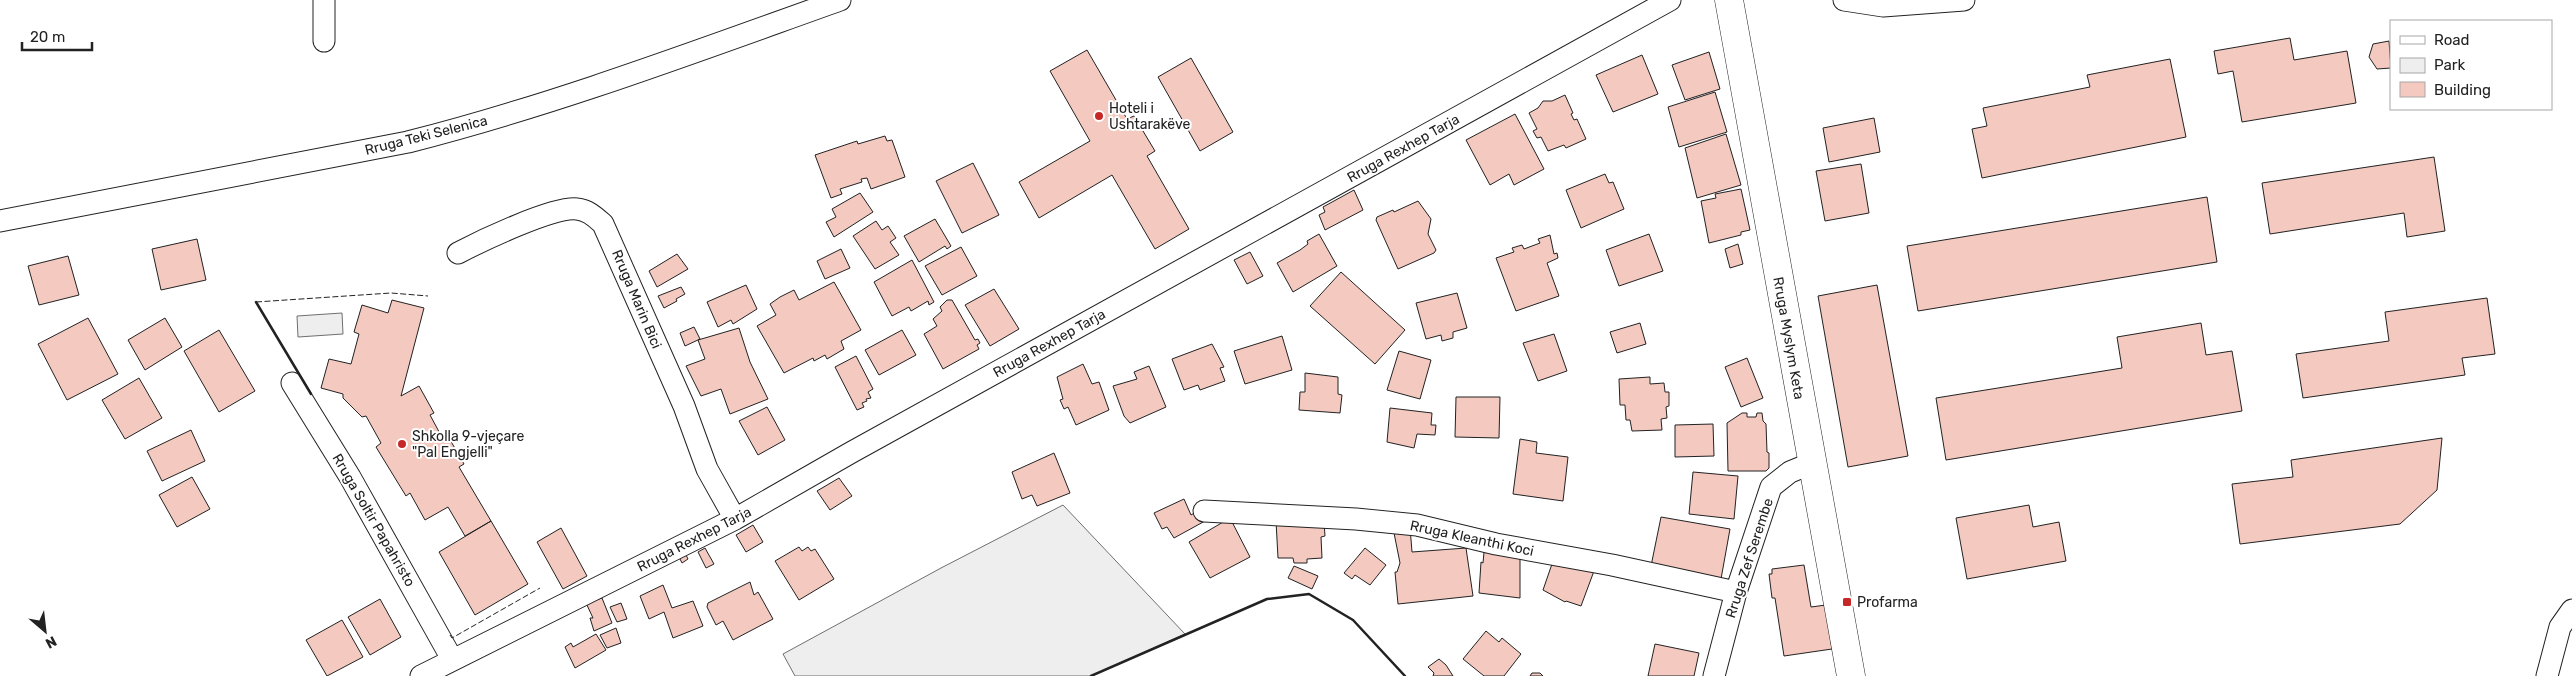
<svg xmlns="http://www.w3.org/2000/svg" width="2572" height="676" font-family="Rubik,sans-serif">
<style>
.green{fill:#eee;stroke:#6f6f6f}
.building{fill:#f3c9c0;stroke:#222}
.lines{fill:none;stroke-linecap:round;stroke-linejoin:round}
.minor-casing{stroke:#222;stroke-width:23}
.primary-casing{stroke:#222;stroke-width:29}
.minor{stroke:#fff;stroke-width:21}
.primary{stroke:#fff;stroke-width:28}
.fence{stroke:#222;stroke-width:1;stroke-dasharray:6 2.5;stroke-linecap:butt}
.wall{stroke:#222;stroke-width:2.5}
.poi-dot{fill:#c62828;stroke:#fff;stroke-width:2}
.labels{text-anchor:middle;stroke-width:4;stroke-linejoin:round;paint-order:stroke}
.poi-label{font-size:14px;fill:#222;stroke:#fff;text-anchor:start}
.street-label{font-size:14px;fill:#222;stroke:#fff}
</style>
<rect width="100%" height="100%" fill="#fff"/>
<path class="green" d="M342 313 343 334 298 337 297 316Z
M1063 505 1185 634 1091 676H795L783 654 941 568Z"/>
<path class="building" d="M2290 38 2294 60 2347 51 2356 103 2242 122 2233 71 2218 74 2214 51Z
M2389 41 2391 68 2377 69 2369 57 2373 44Z
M1087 50 1127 119 1134 116 1155 151 1147 156 1189 229 1155 249 1112 175 1039 218 1019 182 1090 141 1050 71Z
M1709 52 1720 89 1685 100 1672 65Z
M1642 55 1658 94 1613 112 1596 75Z
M1191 58 1233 132 1200 151 1158 77Z
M2170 59 2186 137 1982 178 1972 129 1987 126 1983 108 2090 87 2087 75Z
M1715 92 1727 132 1679 147 1668 107Z
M1565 95 1573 113 1571 114 1574 120 1577 119 1586 139 1566 148 1564 145 1548 151 1541 137 1537 138 1533 131 1537 129 1529 113 1538 108 1543 101H1552Z
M1515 114 1544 169 1514 185 1509 174 1490 185 1466 140Z
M1874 118 1880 152 1829 162 1823 128Z
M1726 134 1741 185 1697 198 1685 148Z
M885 136 887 141 892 140 905 177 871 189 867 178 861 179 862 182 840 189 842 194 831 198 815 155 857 141 858 144Z
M2434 157 2445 231 2407 237 2404 213 2270 234 2262 183Z
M973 163 999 215 962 233 936 181Z
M1861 164 1869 213 1825 221 1816 171Z
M1605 174 1609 183 1613 182 1624 209 1581 228 1566 190Z
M1741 189 1750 230 1741 232V235L1709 243 1701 201 1716 198 1715 194Z
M1354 190 1363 210 1325 230 1319 215 1325 212 1323 207Z
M860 193 873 212 834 237 826 222 836 217 832 209Z
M2207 197 2217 262 1918 311 1907 246Z
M1418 201 1431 219 1428 234 1436 250 1434 253 1398 269 1376 220 1377 217 1393 210 1394 212Z
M935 219 951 246 947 249 945 246 919 262 904 236Z
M876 221 882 230 888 226 896 238 890 242 899 255 875 269 853 236Z
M1319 234 1337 266 1293 292 1277 263 1300 250 1308 244 1307 241Z
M1649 234 1663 271 1619 286 1606 250Z
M1550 235 1554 254 1557 253 1558 258 1547 263 1559 296 1516 311 1496 258 1514 252 1512 248 1522 245 1524 249 1540 243 1538 239Z
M197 239 206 280 161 290 152 249Z
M1738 244 1743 264 1730 268 1725 249Z
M961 247 977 276 942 295 925 266Z
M841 249 850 268 825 279 817 261Z
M1250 252 1263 276 1247 284 1234 260Z
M677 254 688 269 657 287 649 271Z
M68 256 79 295 39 305 28 266Z
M912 260 934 302 929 305 928 301 911 311 909 307 892 316 874 282Z
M1341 272 1405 330 1375 364 1310 306Z
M834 282 861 330 841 341 844 349 827 359 825 355 814 361 813 358 784 373 757 326 776 315 770 304 780 297 794 290 799 300Z
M746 285 757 309 733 324 731 320 718 327 707 302Z
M1877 285 1908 456 1848 467 1818 296Z
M681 287 685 294 676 299 677 301 664 308 658 296Z
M994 289 1019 329 990 346 965 305Z
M1457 293 1467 328 1453 332V338L1442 341 1441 335 1426 339 1416 303Z
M2487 298 2495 354 2462 358 2465 375 2303 398 2296 354 2389 341 2385 312Z
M392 300 424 308 401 396 419 386 434 413 430 415 444 441 449 438 464 464 459 467 491 521 465 536 448 507 425 520 410 493 406 496 376 447 381 443 366 416 362 417 343 398V394L321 388 329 359 351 364 359 334 354 332 362 305 388 313Z
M947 300H952L975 340 978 339 980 343 977 345 979 349 943 369 924 334 937 326 933 319 942 311 940 307Z
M88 318 118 374 67 400 38 344Z
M165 318 182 347 145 370 128 340Z
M1640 323 1646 344 1617 353 1610 332Z
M2201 323 2206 355 2232 351 2242 411 1946 460 1936 398 2122 368 2117 337Z
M694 327 700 339 685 346 680 333Z
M739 328 750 362 768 399 730 414 721 389 701 396 686 366 705 359 698 340Z
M219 330 255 391 219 412 184 351Z
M902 330 916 355 879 375 865 350Z
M1554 334 1567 371 1538 381 1523 343Z
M1282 336 1292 370 1245 384 1234 351Z
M1212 344 1224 367 1220 368 1225 381 1200 390 1198 385 1184 390 1172 359Z
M1399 351 1431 360 1420 399 1387 390Z
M856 356 873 389 868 392 871 398 866 399 867 401 862 403 864 407 857 410 835 367Z
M1747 358 1763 398 1741 407 1725 367Z
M1083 364 1092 384 1099 382 1109 410 1076 425 1068 407 1064 409 1060 400 1063 399 1057 377Z
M1149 366 1166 407 1130 423 1124 416 1113 386 1137 379 1134 372Z
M1305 373 1338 377V394L1342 395 1340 413 1299 410 1300 392H1305Z
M1650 377V384L1664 383 1665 392H1669V406L1666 407 1667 418 1661 419 1662 430 1632 431 1630 420H1626L1625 405H1620L1619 379Z
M139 378 162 418 125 439 102 400Z
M1456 397H1500L1499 438 1455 437Z
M767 407 785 440 758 455 739 421Z
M1390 408 1432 413 1431 425H1436L1435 435 1417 434 1414 448 1387 442Z
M1742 413H1747V417H1756L1757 413H1762L1763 421 1766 424 1767 452 1769 453V468L1766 471H1728L1727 423Z
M1713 424 1714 456 1675 457V425Z
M191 430 205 461 162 481 147 451Z
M2442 438 2437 490 2400 524 2240 544 2232 484 2293 477 2291 460Z
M1520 439 1537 442 1536 453 1568 457 1563 501 1513 494Z
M1054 453 1070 493 1037 506 1032 495 1022 499 1012 472Z
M1693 472 1738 476 1734 519 1689 514Z
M192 477 210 509 177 527 159 495Z
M839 478 852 496 830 510 817 491Z
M1184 499 1191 515 1199 510 1205 521 1174 538 1167 527 1162 529 1154 513Z
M2029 505 2033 527 2059 522 2066 561 1967 579 1956 518Z
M1661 517 1730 529 1721 579 1651 566Z
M1230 518 1250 557 1210 578 1189 542Z
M491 521 528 584 475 615 439 552Z
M1276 521 1324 522 1325 536 1321 537 1322 558 1307 559V563H1294L1293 558H1278Z
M753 525 763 542 746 552 736 535Z
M1410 527 1412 552 1466 548 1473 596 1398 604 1395 572H1397L1400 563 1393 528Z
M561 528 587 576 563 589 537 542Z
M799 547 802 551 808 547 811 551 815 549 834 579 799 600 775 561Z
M705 548 714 564 706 568 698 552Z
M1365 548 1386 565 1370 585 1355 575 1352 579 1344 573Z
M683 549 688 559 682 563 677 553Z
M1484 552 1520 555V598L1479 593 1481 562 1483 563Z
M1553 561 1594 571 1581 606 1566 601 1565 602 1543 590Z
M1804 565 1811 607 1826 605 1832 649 1784 656 1775 598H1772L1769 574H1772V569Z
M1294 566 1318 576 1312 589 1288 578Z
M750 582 754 595 758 592 773 619 733 640 723 621 716 625 707 607 708 603Z
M663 585 672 608 693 601 703 626 673 638 664 612 649 619 640 596Z
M602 598 612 623 594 631 590 618H593L586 603Z
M380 599 401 637 370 655 348 617Z
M621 603 627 619 617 622 610 607Z
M342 620 363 657 327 676 306 640Z
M616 628 621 643 607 648 600 635Z
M1486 631 1499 642 1502 638 1521 654 1504 676H1484L1463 659Z
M596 634 606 650 575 668 565 647 571 643 573 647Z
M1655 644 1699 653 1694 676H1648Z
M1439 659 1446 665 1453 676H1433L1434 673 1428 667Z
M1532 673H1540L1543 676H1530Z"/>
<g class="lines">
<g class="minor-casing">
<path id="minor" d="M1844 0 1883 6 1964 0
M324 41V0
M0 221 408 142C554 105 697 51 840 0
M458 253C481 241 554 206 577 209 588 210 595 217 603 224L684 406 707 469 735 519
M292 383 350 477 452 659
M1204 511 1356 519 1417 525 1496 544 1612 565 1736 592
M421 676 735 519 852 452 1670 0
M1714 676 1736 592 1771 487 1790 472 1812 463
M2547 676 2560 627 2572 610"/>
</g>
<g class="primary-casing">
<path id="primary" d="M1729 0 1851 676"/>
</g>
<use href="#minor" class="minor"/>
<use href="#primary" class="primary"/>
<path class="fence" d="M256 302 391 293 428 296
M450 635 452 638 540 588"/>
<path class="wall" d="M256 302 311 394
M1091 676 1267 599 1309 594 1353 620 1405 676"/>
</g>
<g class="poi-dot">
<circle cx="1099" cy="116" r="5"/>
<circle cx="402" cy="444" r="5"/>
<rect x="1842" y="597" width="10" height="10" rx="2.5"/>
</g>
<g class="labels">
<g class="poi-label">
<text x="1109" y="113">Hoteli i<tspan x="1109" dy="16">Ushtarakëve</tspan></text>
<text x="412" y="441">Shkolla 9-vjeçare<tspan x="412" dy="16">"Pal Engjelli"</tspan></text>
<text x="1857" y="607">Profarma</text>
</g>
<g class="street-label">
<text transform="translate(426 135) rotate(-14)" y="5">Rruga Teki Selenica</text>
<text transform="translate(1403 148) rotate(-29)" y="5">Rruga Rexhep Tarja</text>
<text transform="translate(637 299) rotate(67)" y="5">Rruga Marin Bici</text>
<text transform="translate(1789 338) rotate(80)" y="5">Rruga Myslym Keta</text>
<text transform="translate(1049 343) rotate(-29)" y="5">Rruga Rexhep Tarja</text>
<text transform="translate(374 520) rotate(60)" y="5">Rruga Soltir Papahristo</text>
<text transform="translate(1472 538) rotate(12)" y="5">Rruga Kleanthi Koci</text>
<text transform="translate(694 539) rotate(-27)" y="5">Rruga Rexhep Tarja</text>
<text transform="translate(1749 558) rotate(-72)" y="5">Rruga Zef Serembe</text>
</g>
</g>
<rect x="2390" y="20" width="162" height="90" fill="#ffffff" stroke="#a7a7a7"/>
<rect x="2400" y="36" width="25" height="8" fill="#ffffff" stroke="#a7a7a7"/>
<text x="2434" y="45" font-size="15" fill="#222222">Road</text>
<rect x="2400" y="58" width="25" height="15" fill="#eeeeee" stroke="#a7a7a7"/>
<text x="2434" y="70" font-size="15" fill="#222222">Park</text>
<rect x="2400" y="82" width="25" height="15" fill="#f3c9c0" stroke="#a7a7a7"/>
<text x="2434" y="95" font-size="15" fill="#222222">Building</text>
<g transform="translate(45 631) rotate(152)" stroke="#ffffff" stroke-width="4" paint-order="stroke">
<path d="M0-4L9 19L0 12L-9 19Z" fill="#222222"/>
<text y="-8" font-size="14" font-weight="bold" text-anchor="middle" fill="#222222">N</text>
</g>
<path d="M22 42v8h70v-8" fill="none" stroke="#222222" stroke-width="2.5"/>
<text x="30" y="42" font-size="15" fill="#222222" stroke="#ffffff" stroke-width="4" paint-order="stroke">20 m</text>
</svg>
